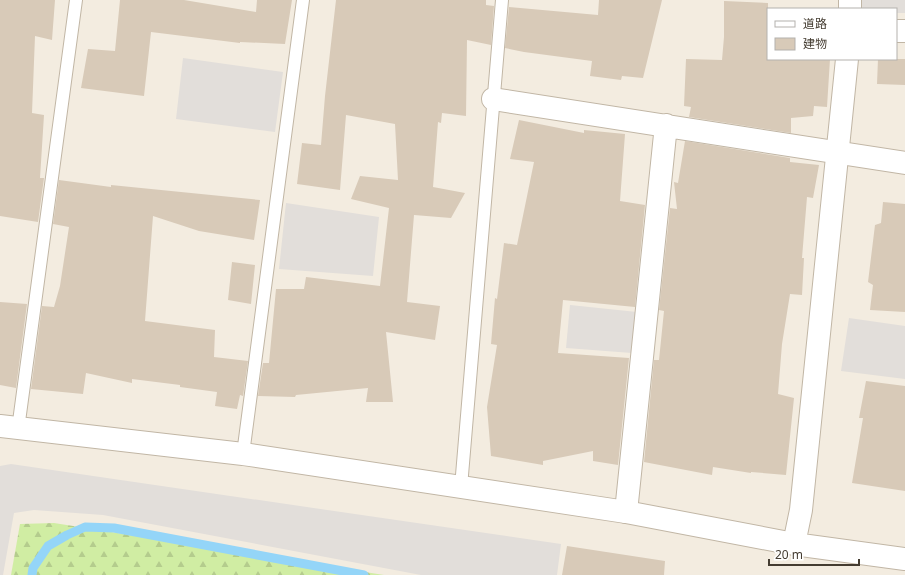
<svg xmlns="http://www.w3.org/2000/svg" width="905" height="575" font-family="'Noto Sans','Noto Sans JP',sans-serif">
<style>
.forest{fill:url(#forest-firs)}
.parking{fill:#e2deda}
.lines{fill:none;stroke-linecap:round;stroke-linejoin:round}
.stream{stroke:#94d5f8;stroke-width:9}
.building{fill:#d8cab8}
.service-casing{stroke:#c1b6a5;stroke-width:14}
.minor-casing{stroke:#c1b6a5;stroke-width:24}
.tertiary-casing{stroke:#c1b6a5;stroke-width:24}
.service{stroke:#fff;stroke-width:12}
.minor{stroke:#fff;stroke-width:22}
.tertiary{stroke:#fff;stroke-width:22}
</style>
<defs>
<pattern id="forest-firs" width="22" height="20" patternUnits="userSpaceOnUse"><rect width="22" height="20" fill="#d0eda3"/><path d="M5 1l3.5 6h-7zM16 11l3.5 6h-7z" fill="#b4cc8d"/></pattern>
</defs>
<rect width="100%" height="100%" fill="#f3ece0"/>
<path class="forest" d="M54 523 384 575H11L20 524Z"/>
<path class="parking" d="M862 0H905V13H896V9H862Z
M183 58 283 72 275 132 176 119Z
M286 203 379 217 373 276 279 269Z
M570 305 637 312 632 353 566 348Z
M849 318 905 326V379L841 371Z
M11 464 561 544 557 575H421L103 515 34 510 14 513 3 575H0V466Z"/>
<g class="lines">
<path class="stream" d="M32 575 33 568 48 546 67 535 85 527 114 528 364 575"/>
</g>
<path class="building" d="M0 0H55L52 40 35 36 32 113 44 115 40 178H44L38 222 0 216Z
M120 0H184L256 12 257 0H292L285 44 240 42V43L151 32 144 96 81 88 88 49 115 51Z
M336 0H486V5L494 6 491 45 467 40 466 116 442 113 441 123 438 122 433 187 465 193 451 218 414 215 407 302 440 306 435 340 386 332 393 402H366L368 388 296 395 295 397 258 396 263 363H269L276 289H304L306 277 380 286 389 208 351 199 360 176 398 180 395 124 346 115 340 190 297 184 302 143 321 145 325 96Z
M599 0H662L643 78 622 76 621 80 590 76 592 61 524 52 505 48 509 7 598 15Z
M724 1 768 3V59H830L827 107 814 106 813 116 791 118V133L689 117 691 107 684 106 686 59 722 60 724 37Z
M878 59H905V85L877 84Z
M519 120 584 133V130L625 134 620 201 645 205 635 307 563 300 558 353 629 358 618 465 593 461V451L543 461V465L491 456 487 407 497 345 491 344 495 298 497 299 504 243 517 245 534 162 510 159Z
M685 141 790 158V162L819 165 813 198 807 197 802 258H804L802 295 790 294 782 344 778 394 794 398 786 475 751 472V473L713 467 712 475 644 462 654 360H659L664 311 659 310 670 208 677 209 674 182 678 183Z
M59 180 111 187V185L260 200 254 240 199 231 153 216 145 321 215 330 214 357 248 361 243 396 240 395 237 409 215 406 217 392 180 387V385L132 379V383L86 373 83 394 31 389 42 306 54 307 60 286 69 227 53 224Z
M883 202 905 204V312L870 310 873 285 868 282 875 225 881 223Z
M232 262 255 265 251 304 228 300Z
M0 302 27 304 16 388 0 385Z
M866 381 905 386V491L852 483 863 418H859Z
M567 546 665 561 664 575H562Z"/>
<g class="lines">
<g class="service-casing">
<path id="service" d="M18 429 76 0
M243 454 303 0
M461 487 502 0"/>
</g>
<g class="minor-casing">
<path id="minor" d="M896 31H905
M493 99 905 163
M626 512 666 125"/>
</g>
<g class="tertiary-casing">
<path id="tertiary" d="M850 9V0
M0 426 243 454 626 512 794 544 905 559
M794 544 801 510 847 59"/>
</g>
<use href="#service" class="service"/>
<use href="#minor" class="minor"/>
<use href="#tertiary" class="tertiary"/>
</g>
<rect x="767" y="8" width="130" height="52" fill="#ffffff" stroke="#b4b1ad"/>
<rect x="775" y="21" width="20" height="6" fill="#ffffff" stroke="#b4b1ad"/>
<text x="803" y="28" font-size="12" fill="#443c31">道路</text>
<rect x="775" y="38" width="20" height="12" fill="#d8cab8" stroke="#b4b1ad"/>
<text x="803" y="48" font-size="12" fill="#443c31">建物</text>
<path d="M769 559v6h90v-6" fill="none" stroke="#443c31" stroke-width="2"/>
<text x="775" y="559" font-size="12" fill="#443c31" stroke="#ffffff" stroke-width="3" paint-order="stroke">20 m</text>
</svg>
